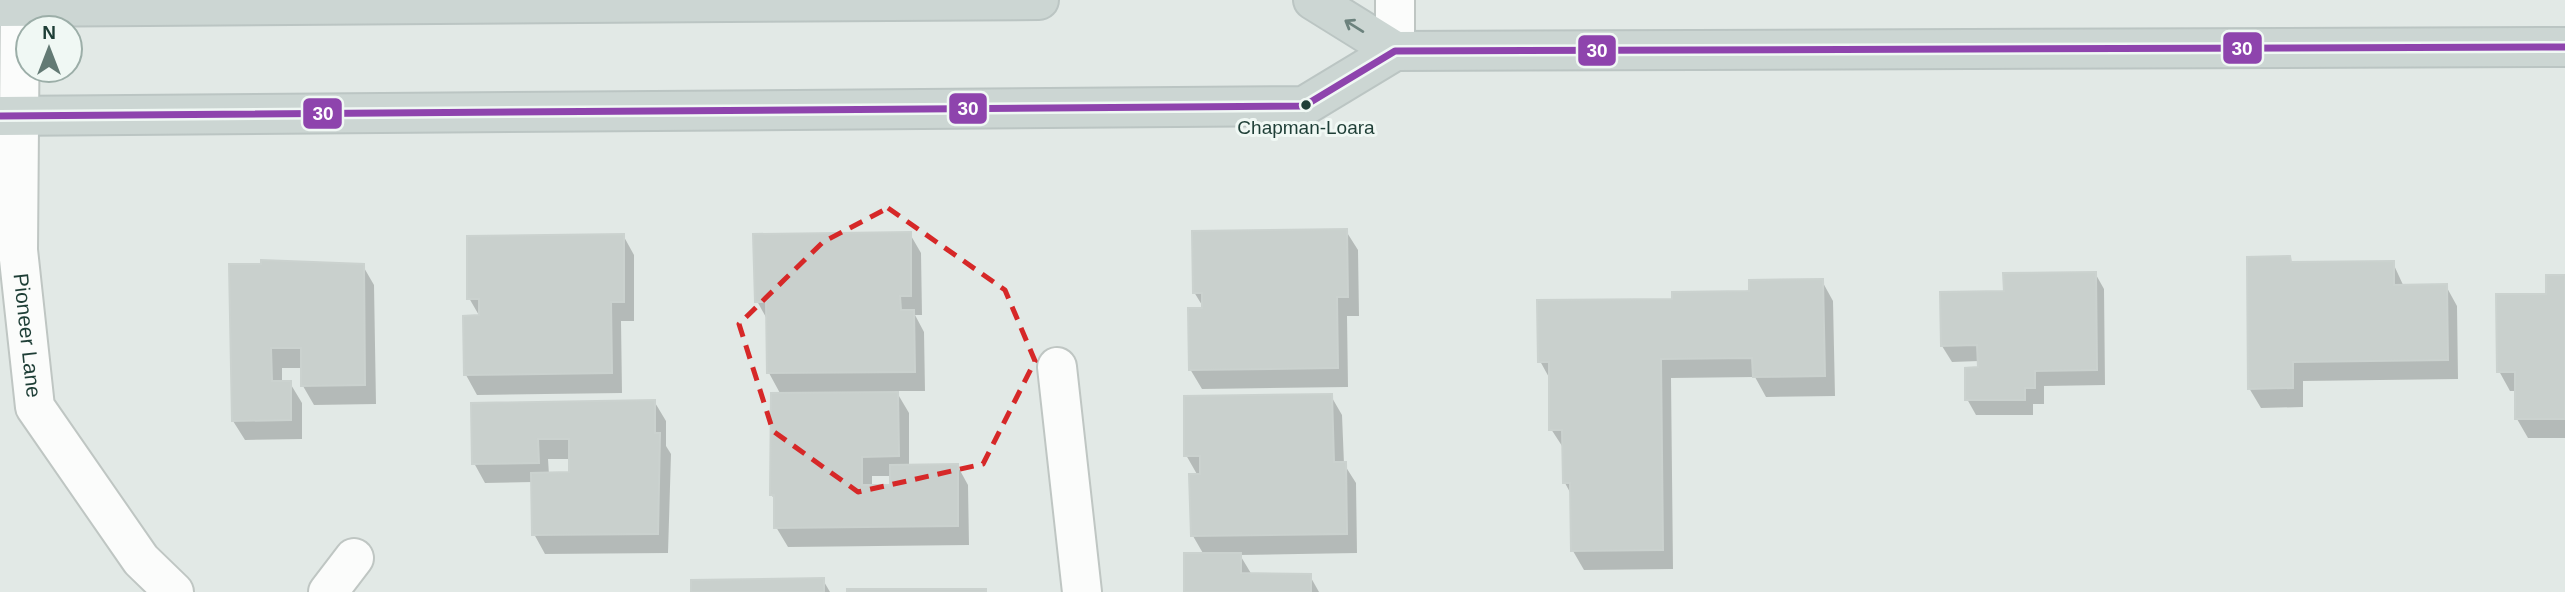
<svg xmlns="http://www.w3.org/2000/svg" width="2565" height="592" font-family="Arial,sans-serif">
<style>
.shadow{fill:#0003;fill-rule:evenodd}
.building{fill:#c9d0cd;stroke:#cbd2cf;stroke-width:2}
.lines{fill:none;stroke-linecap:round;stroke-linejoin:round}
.minor-casing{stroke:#bfc6c3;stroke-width:42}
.major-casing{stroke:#bbc5c3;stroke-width:42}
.minor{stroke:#fbfcfb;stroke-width:38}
.major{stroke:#ccd6d3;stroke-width:38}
.bus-1-casing{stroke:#f0f8f4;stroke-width:12}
.bus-1{stroke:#8e44ad;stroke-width:7}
.oneway{stroke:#6c827d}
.marked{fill:none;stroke:#d62828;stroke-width:5;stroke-dasharray:14 9;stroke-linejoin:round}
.bus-dot{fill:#1e3e36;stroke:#f0f8f4;stroke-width:2.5}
.labels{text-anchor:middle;stroke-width:6;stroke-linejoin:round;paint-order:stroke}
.bus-label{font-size:19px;fill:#1e3e36;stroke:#f0f8f4}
.street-label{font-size:21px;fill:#1e3e36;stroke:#f0f8f4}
.line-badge{stroke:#f0f8f4;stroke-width:2.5}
.badge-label{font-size:19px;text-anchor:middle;font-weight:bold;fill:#fff}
</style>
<rect width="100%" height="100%" fill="#e2e9e6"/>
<path class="shadow" d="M1346 231 1358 250 1359 316H1347L1348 387 1202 389 1190 369 1205 310 1194 292Z
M910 234 921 253 922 315H915L924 332 925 391H896L909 413V466L957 465 968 485 969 545 788 547 776 527V502L771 494 781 395 769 373 768 321 757 301ZM872 476H892V487H872Z
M623 235 634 255V321H621L622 393 477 395 466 375 480 317 469 298Z
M2289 258 2292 264 2393 263 2404 287 2446 286 2457 306 2458 379 2303 381V407L2261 408 2249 388Z
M262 262 363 266 374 285 376 404 314 405 303 386V368H282V383H290L302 403V439L245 440 233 421Z
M2095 273 2104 289 2105 385 2044 386V404H2033V415H1976L1967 399 1980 368 1979 361 1952 362 1942 346 2006 293Z
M2565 277V438H2528L2517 419V391H2510L2499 371 2548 296Z
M1822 281 1833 301 1835 396 1766 397 1755 377 1671 378 1673 569 1584 570 1573 551 1572 496 1565 483 1564 449 1551 429V381L1540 361 1674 300Z
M1331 396 1342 415 1344 464 1356 483 1357 553 1240 555 1252 575 1310 576 1319 592H1186L1204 555 1193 536 1191 476H1198L1186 455Z
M654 401 666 421V446L671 454 668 553 545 554 534 534 533 482 485 483 474 463 473 404ZM548 459H570V474L549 475Z
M823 580 830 592H693Z"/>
<path class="building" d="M1347 229 1348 297H1337L1338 368 1189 370 1188 308H1202V293H1193L1192 231Z
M911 232V296H900L901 310H914L915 372 767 373 766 302H755L753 234Z
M624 234V302H611L612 373 464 375 463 316 479 315V299H467V236Z
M2290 256 2291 262 2394 261V285L2447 284 2448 360 2293 362V388L2248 389 2247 257Z
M261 260 364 264 365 385 301 386V348H271L272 381H291V420L232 421 229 264H261Z
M2096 272 2097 370 2035 371V388H2025V400H1965V368L1978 367 1977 345 1941 346 1940 292 2004 291 2003 273Z
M2546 275H2565V419H2515V372H2497L2496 294H2546Z
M1823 279 1825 376 1753 377 1752 358 1661 359 1663 550 1571 551 1570 483H1563L1562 430H1549V362H1538L1537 300 1672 299V292L1749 291V280Z
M898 392 899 456 862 457V485H890V465L958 464V526L774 528V495H770L771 393Z
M1332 394 1334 462H1346L1347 534 1191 536 1189 474H1200V456H1184V396Z
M655 400V433H660L658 534 532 535 531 473 569 472V439H538L539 463 472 464 471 403Z
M1184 553H1241V573L1311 574V592H1184Z
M824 578V592H691V580Z
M847 589H986V592H847Z"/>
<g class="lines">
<g class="minor-casing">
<g id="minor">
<path id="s1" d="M20 0 18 250 35 407 141 560 174 592"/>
<path d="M1395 0V51"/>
<path d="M1057 367 1082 592"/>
<path d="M328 592 354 558"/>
</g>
</g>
<g class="major-casing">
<path id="major" d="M1313 0 1395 51
M0 7 1039 0
M0 116 1304 106 1395 51 2565 47"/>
</g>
<use href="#minor" class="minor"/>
<use href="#major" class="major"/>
<g class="bus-1-casing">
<path id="bus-1" d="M0 116 1304 106 1395 51 2565 47"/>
</g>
<use href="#bus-1" class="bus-1"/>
</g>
<defs><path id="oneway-shaft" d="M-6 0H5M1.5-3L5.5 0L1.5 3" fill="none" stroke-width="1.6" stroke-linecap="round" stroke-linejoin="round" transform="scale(1.75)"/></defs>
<use class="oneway" href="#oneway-shaft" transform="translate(1354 26) rotate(-148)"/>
<path class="marked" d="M888 208 1005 290 1035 361 983 464 858 492 773 431 739 324 823 242Z"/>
<circle class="bus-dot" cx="1306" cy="105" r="6"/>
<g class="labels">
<g class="bus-label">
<text x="1306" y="134">Chapman-Loara</text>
</g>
<g class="street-label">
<text dy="7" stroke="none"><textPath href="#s1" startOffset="336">Pioneer Lane</textPath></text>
</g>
</g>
<g class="line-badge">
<rect x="2222" y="31" width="41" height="34" rx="7" fill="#8e44ad"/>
<rect x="1577" y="34" width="40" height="33" rx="7" fill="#8e44ad"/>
<rect x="948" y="92" width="40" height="33" rx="7" fill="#8e44ad"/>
<rect x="302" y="97" width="41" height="33" rx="7" fill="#8e44ad"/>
</g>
<g class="badge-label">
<text x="2242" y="55">30</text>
<text x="1597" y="57">30</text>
<text x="968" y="115">30</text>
<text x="323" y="120">30</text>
</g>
<g transform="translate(49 49)"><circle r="33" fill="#f0f8f4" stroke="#9caea8" stroke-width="2"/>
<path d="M0-5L12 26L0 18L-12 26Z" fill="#637a74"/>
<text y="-10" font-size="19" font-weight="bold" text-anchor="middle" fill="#1e3e36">N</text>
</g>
</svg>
